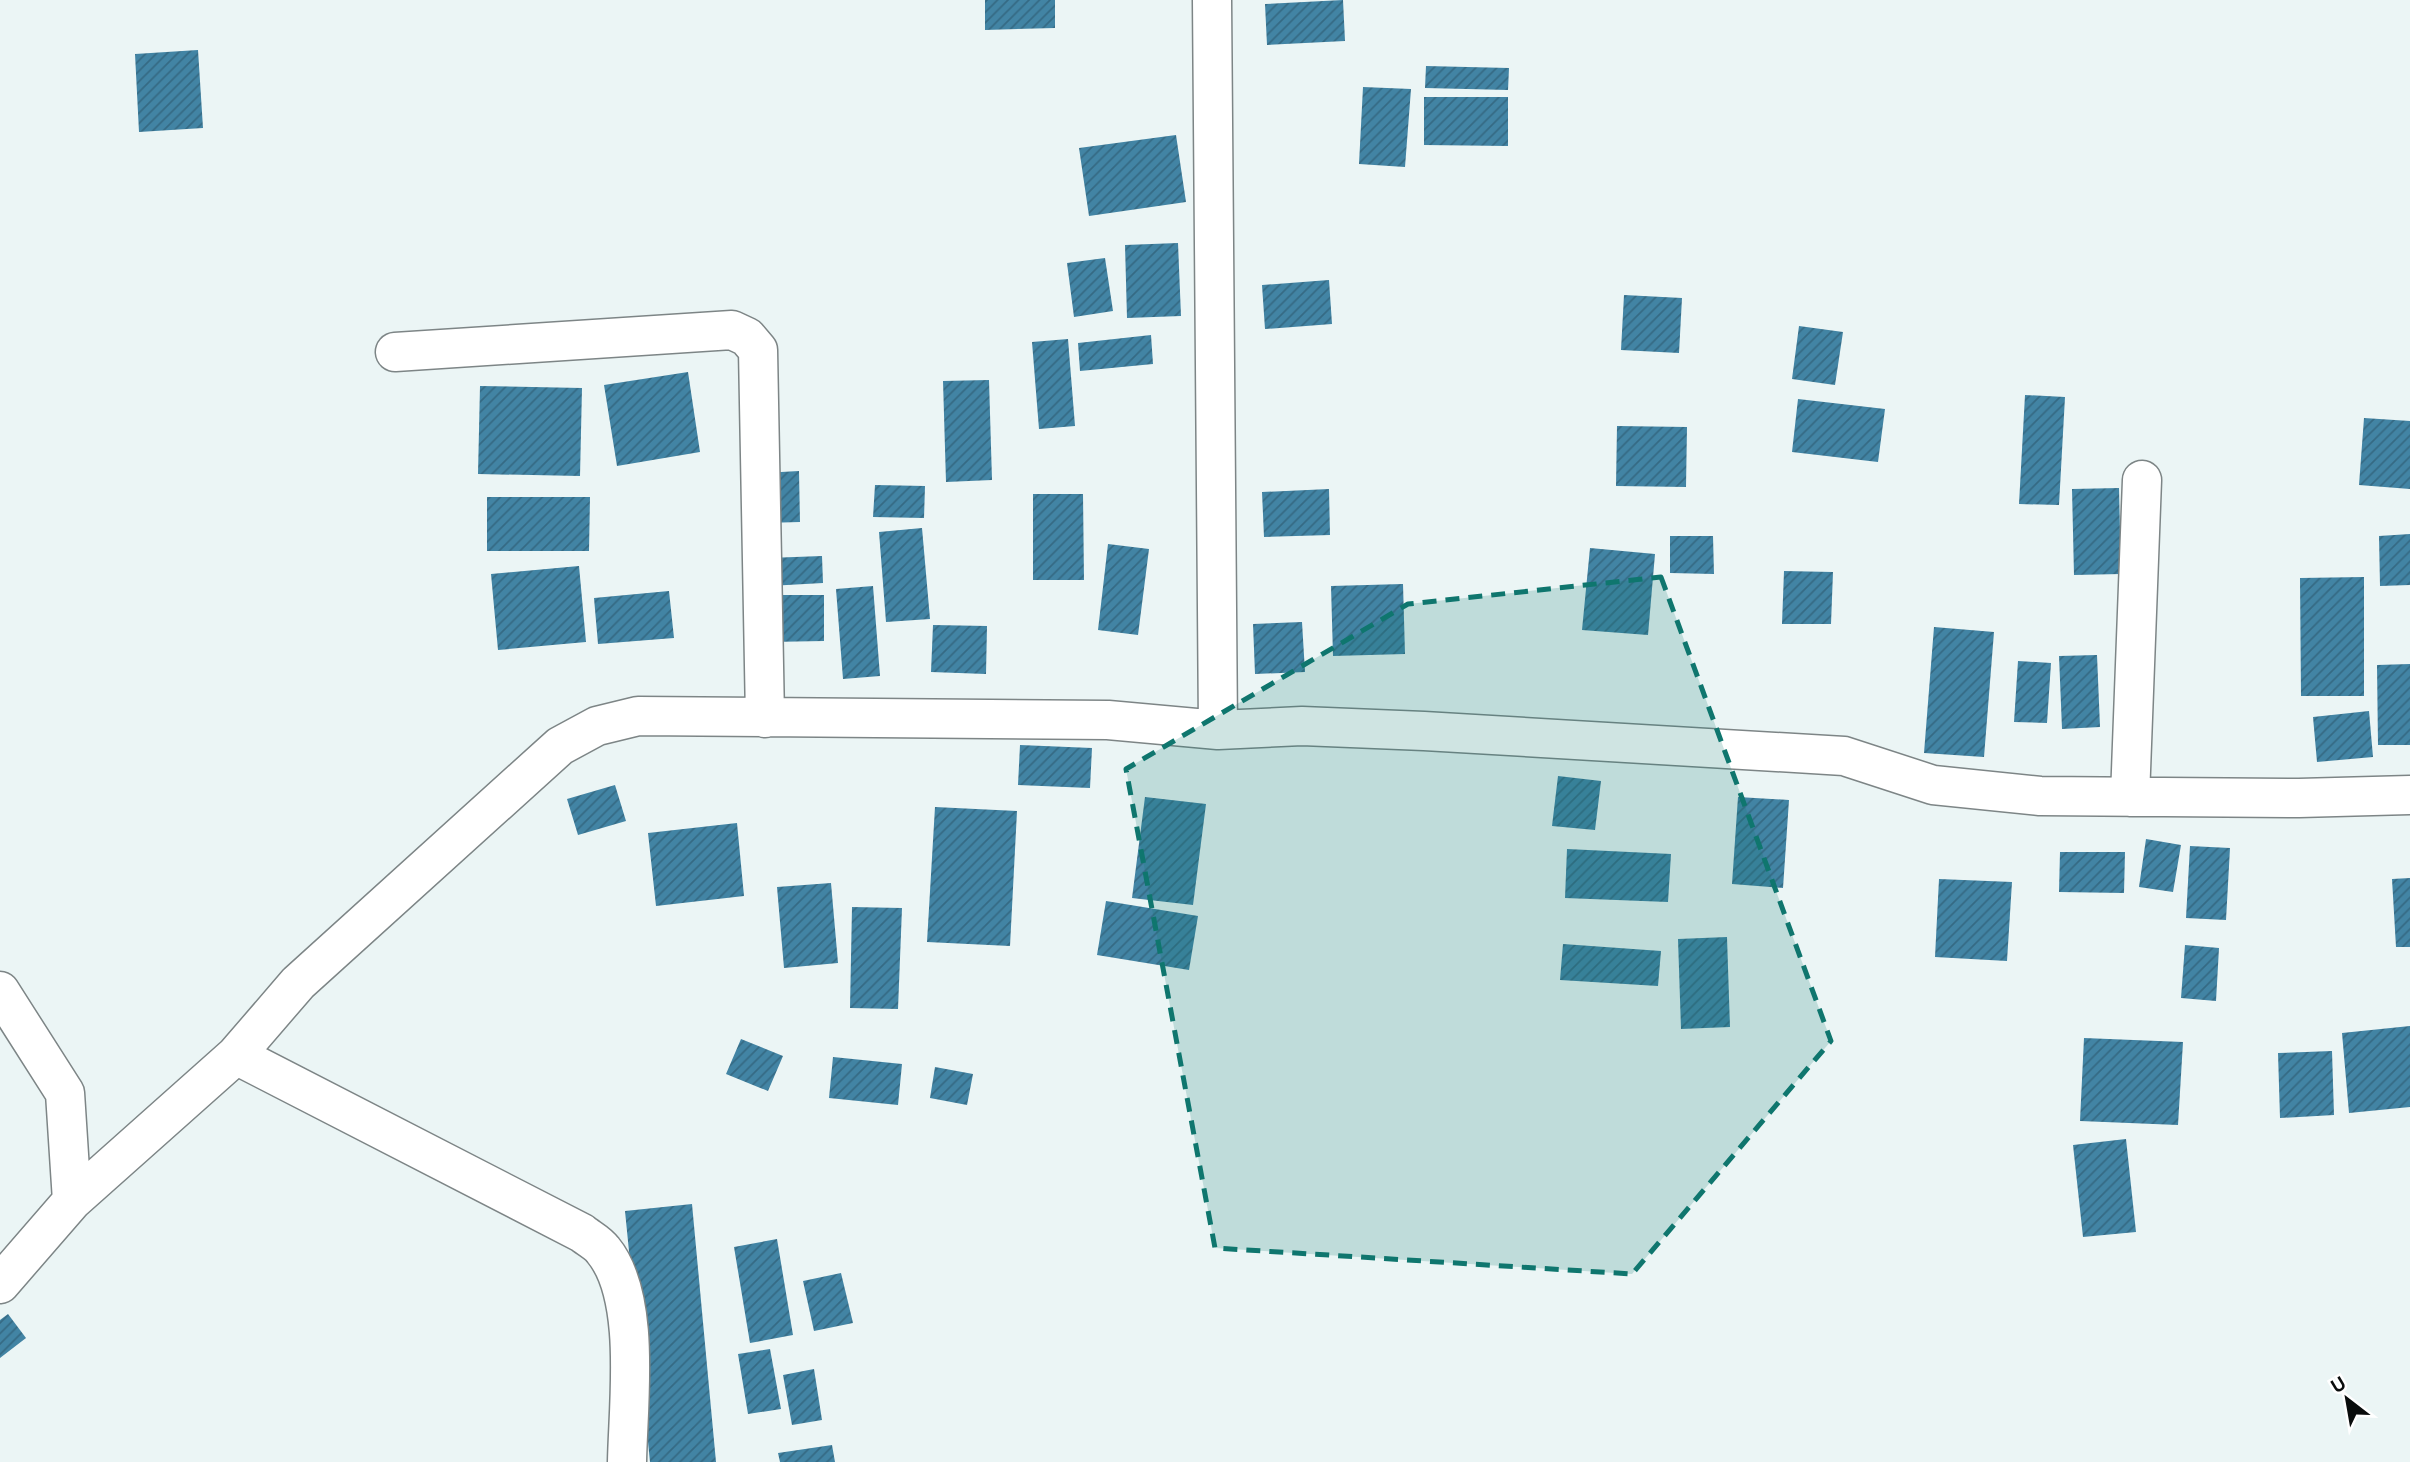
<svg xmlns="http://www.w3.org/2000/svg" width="2410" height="1462" font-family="Figtree,sans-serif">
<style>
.building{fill:url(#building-hatch)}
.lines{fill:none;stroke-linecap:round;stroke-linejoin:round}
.street-casing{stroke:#7d8586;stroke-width:41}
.street{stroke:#fff;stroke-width:38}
.marked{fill:#0f766e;fill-opacity:0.2;stroke:#0f766e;stroke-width:5;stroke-dasharray:14 9;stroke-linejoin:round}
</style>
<defs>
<pattern id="building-hatch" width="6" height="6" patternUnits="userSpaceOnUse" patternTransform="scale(1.75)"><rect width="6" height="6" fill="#4284a4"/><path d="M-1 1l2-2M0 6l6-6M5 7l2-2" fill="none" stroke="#356a84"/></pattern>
</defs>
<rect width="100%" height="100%" fill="#ebf5f5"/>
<path class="building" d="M985 0H1055V28L985 30Z
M1343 0 1345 41 1267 45 1265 4Z
M198 50 203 128 139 132 135 54Z
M1426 66 1509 68 1508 90 1425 88Z
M1363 87 1411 89 1405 167 1359 164Z
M1424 97H1508V146L1424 145Z
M1176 135 1186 202 1089 216 1079 148Z
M1178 243 1181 316 1127 318 1125 245Z
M1105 258 1113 311 1074 317 1067 263Z
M1329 280 1332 324 1265 329 1262 285Z
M1624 295 1682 298 1679 353 1621 350Z
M1799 326 1843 332 1835 385 1792 379Z
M1151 335 1153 364 1080 371 1078 343Z
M1068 339 1075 426 1039 429 1032 342Z
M688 372 700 452 617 466 604 385Z
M989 380 992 480 946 482 943 381Z
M480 386 582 388 580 476 478 474Z
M2025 395 2065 397 2059 505 2019 504Z
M1798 399 1885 409 1878 462 1792 452Z
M2364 418 2410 421V489L2359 485Z
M1617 426 1687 427 1686 487 1616 486Z
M799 471 800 522 764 523 763 473Z
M875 485 925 486 924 518 873 517Z
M2119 488 2121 574 2074 575 2072 489Z
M1329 489 1330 535 1264 537 1262 492Z
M1033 494H1083L1084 580H1033Z
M487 497H590L589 551H487Z
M922 528 930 619 886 622 879 532Z
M2410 534V585L2380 586 2379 536Z
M1670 536H1713L1714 574 1670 573Z
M1108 544 1149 549 1138 635 1098 630Z
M1590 548 1655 554 1648 635 1582 630Z
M822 556 823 583 769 586 768 558Z
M579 566 586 642 498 650 491 574Z
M1784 571 1833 572 1831 624H1782Z
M2364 577V696H2301L2300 578Z
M1403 584 1405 654 1333 656 1331 586Z
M873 586 880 676 843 679 836 589Z
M669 591 674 638 598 644 594 598Z
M768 595H824V641L769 642Z
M1302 622 1305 672 1255 674 1253 624Z
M933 625 987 626 986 674 931 672Z
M1934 627 1994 632 1984 757 1924 753Z
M2097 655 2100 727 2062 729 2059 656Z
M2018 661 2051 663 2047 723 2014 722Z
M2410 664V745H2378L2377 665Z
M2369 711 2373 757 2317 762 2313 717Z
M1020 745 1092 748 1090 788 1018 785Z
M1558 776 1601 781 1595 830 1552 826Z
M615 785 626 821 578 835 567 799Z
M1145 797 1206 804 1193 905 1132 898Z
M1738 797 1789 800 1783 888 1732 884Z
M935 807 1017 811 1010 946 927 942Z
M737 823 744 896 656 906 648 833Z
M2146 839 2181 845 2173 892 2139 887Z
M2190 846 2230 848 2226 920 2186 918Z
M1567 849 1671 854 1668 902 1565 898Z
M2060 852H2125L2124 893 2059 892Z
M2410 878V947H2396L2392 879Z
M1939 879 2012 882 2007 961 1935 957Z
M831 883 838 963 784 968 777 887Z
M1106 901 1198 916 1189 970 1097 955Z
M852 907 902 908 898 1009 850 1008Z
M1727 937 1730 1027 1681 1029 1678 939Z
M1563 944 1661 951 1658 986 1560 980Z
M2185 945 2219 948 2216 1001 2181 998Z
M2410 1026V1107L2349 1113 2342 1033Z
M2084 1038 2183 1042 2178 1125 2080 1121Z
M741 1039 783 1056 768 1091 726 1074Z
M2332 1051 2334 1115 2280 1118 2278 1053Z
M833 1057 902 1064 898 1105 829 1098Z
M935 1067 973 1074 967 1105 930 1098Z
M2126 1139 2136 1232 2083 1237 2073 1145Z
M692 1204 716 1462H650L625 1211Z
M777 1239 793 1335 750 1343 734 1247Z
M841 1273 853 1323 814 1331 803 1281Z
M8 1314 26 1338 0 1358V1320Z
M770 1349 781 1409 748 1414 738 1354Z
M814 1369 822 1420 792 1425 783 1375Z
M832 1445 835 1462H780L778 1453Z"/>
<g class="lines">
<g class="street-casing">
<path id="street" d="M1212 0 1218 730
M395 352 732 330 747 337 758 350 765 718
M2130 797 2142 480
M0 991 65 1093 72 1201
M236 1055 582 1233C588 1238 598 1243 603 1250 642 1297 628 1403 627 1462
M0 1284 72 1201 236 1055 298 983 560 746 597 726 638 716 1108 720 1218 730 1302 726 1424 731 1844 756 1933 785 2040 796 2299 798 2410 795"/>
</g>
<use href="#street" class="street"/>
</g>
<path class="marked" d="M1661 577 1831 1041 1632 1274 1215 1248 1126 769 1408 604Z"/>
<g transform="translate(2347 1399) rotate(329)" stroke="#ffffff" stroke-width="5" paint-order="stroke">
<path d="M0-5L12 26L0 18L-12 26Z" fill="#090c0c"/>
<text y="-10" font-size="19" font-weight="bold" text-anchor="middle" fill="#090c0c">U</text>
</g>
</svg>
